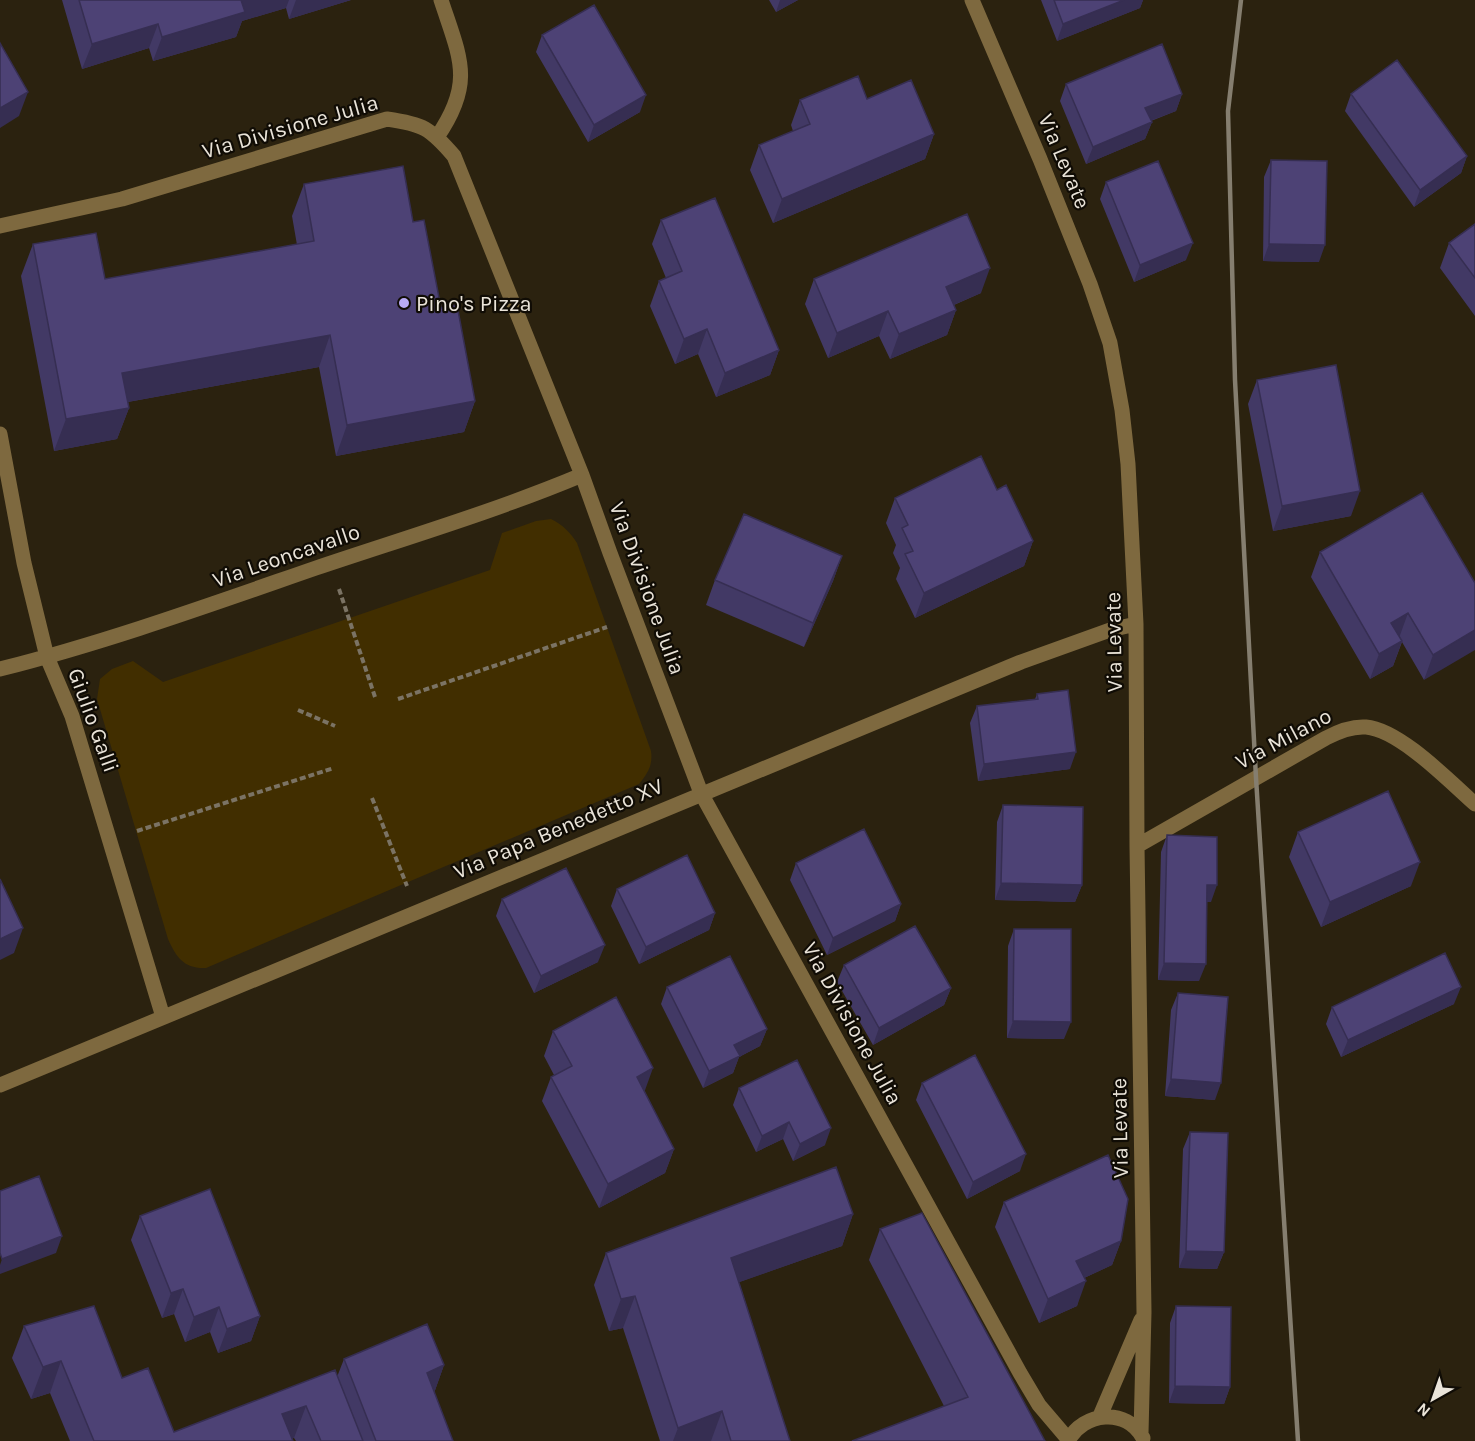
<svg xmlns="http://www.w3.org/2000/svg" width="1475" height="1441" font-family="Karla,sans-serif">
<style>
.green{fill:#412e00}
.lines{fill:none;stroke-linecap:round;stroke-linejoin:round}
.path{stroke:#7b7364;stroke-width:4;stroke-dasharray:6 3;stroke-linecap:butt}
.minor{stroke:#7e693f;stroke-width:15}
.rail{stroke:#857e6f;stroke-width:4.5}
.wall{fill:#423965}
.shaded-wall{fill:#362e52}
.building{fill:#4d4275;stroke:#362e52;stroke-width:1.5}
.poi-dot{fill:#b9abf7;stroke:#100c05;stroke-width:2}
.labels{text-anchor:middle;stroke-width:4.5;stroke-linejoin:round;paint-order:stroke}
.street-label{font-size:22px;fill:#eae4d9;stroke:#100c05}
.poi-label{font-size:22px;fill:#eae4d9;stroke:#100c05;text-anchor:start}
</style>
<rect width="100%" height="100%" fill="#2b220f"/>
<path class="green" d="M551 519C563 525 570 532 577 543L651 751C653 765 648 773 639 784L206 968C184 969 176 957 168 939L97 699 100 679 112 669 133 661 163 682 490 570 502 533 536 521Z"/>
<g class="lines">
<path class="path" d="M339 589 375 697
M398 699 607 627
M298 710 335 726
M372 798 407 886
M137 831 334 768"/>
<path class="minor" d="M972 0 1040 159 1090 284 1110 343 1122 410 1128 464 1136 624 1137 846 1144 1312 1141 1433
M437 137C475 82 460 58 441 0
M0 226 122 199 387 119C423 124 430 128 454 156L582 475 610 553 701 793 1020 1373 1039 1405 1068 1439
M0 434 24 563 47 657 72 716 163 1017
M0 669C107 642 212 604 316 568 405 538 496 511 582 475
M1137 846 1326 738C1339 731 1352 726 1366 727 1400 730 1449 781 1475 804
M0 1085 1021 662 1110 630 1136 624
M1100 1416 1141 1320
M1068 1441C1083 1412 1127 1407 1143 1438"/>
<path class="rail" d="M1241 0 1228 111 1235 380 1256 778 1298 1441"/>
</g>
<path class="wall" d="M62 0H351L289 19 286 8 242 21 236 37 153 61 149 48 82 69Z
M769 0H798L776 12Z
M1041 0H1143L1140 8 1057 41Z
M542 35 640 112 588 142 536 52Z
M1066 84 1182 94 1176 111 1151 121 1152 122 1145 139 1086 164 1060 101Z
M1351 94 1467 156 1461 173 1414 207 1345 111Z
M867 99 934 134 925 159 773 223 750 170 759 145 793 131 791 125 800 100Z
M1271 160 1319 262 1263 261 1264 177Z
M1106 182 1186 260 1134 282 1100 199Z
M304 184 413 222 441 308 475 401 464 432 336 456 319 367 128 402 129 408 117 439 54 451 21 276 33 244 105 279 297 245 292 216Z
M661 220 779 350 770 375 716 397 698 354 675 364 650 306 659 281 666 278 652 244Z
M1475 224V316L1440 268 1449 243Z
M814 279 981 293 954 305 956 310 947 335 890 359 879 336 828 358 805 304Z
M1257 380 1351 516 1273 531 1248 404Z
M997 490 1033 541 1024 566 915 618 896 579 900 568 893 553 896 545 886 523 895 498Z
M1320 552 1475 583 1424 680 1402 642 1393 666 1370 679 1311 577Z
M842 556 833 581 804 647 706 605 715 580Z
M1037 694 1070 769 978 781 970 723 977 706 1035 699Z
M1003 805 1082 885 1075 902 995 900 997 822Z
M1298 832 1411 886 1321 927 1289 857Z
M1167 835 1211 902H1207L1199 981 1158 980 1161 852Z
M796 863 901 904 895 921 827 955 790 880Z
M617 889 715 913 709 930 639 964 611 906Z
M502 899 598 962 534 993 496 916Z
M1014 929 1064 1039 1007 1038 1008 946Z
M844 965 951 988 944 1005 873 1045 837 982Z
M667 987 767 1029 760 1046 739 1057 733 1073 703 1088 661 1004Z
M1178 993 1215 1100 1165 1096 1171 1010Z
M1454 1004 1341 1057 1326 1024 1332 1007Z
M553 1031 645 1092 674 1149 665 1173 599 1208 542 1101 551 1077 554 1075 544 1056Z
M922 1083 1020 1171 967 1199 916 1100Z
M739 1088 825 1145 793 1161 783 1139 756 1152 733 1105Z
M1190 1132 1224 1252 1217 1269 1179 1268 1183 1149Z
M1004 1202 1121 1241 1112 1265 1084 1278 1077 1306 1039 1323 995 1227Z
M853 1214 842 1246 739 1282 790 1441H660L623 1328 609 1331 594 1285 606 1253Z
M140 1216 260 1316 251 1341 218 1353 210 1332 185 1342 174 1314 162 1318 131 1240Z
M880 1229 1045 1441 944 1406 869 1260Z
M1176 1306 1230 1387 1224 1404 1169 1403 1170 1323Z
M24 1326 122 1378 174 1432 337 1377 344 1359 444 1365 434 1393 453 1441H296L294 1438H292L293 1441H70L50 1393 31 1399 12 1358Z"/>
<path class="shaded-wall" d="M241 0H289L286 8 242 21 236 37 153 61 162 37Z
M296 0H351L289 19Z
M780 0H798L776 12Z
M1124 0H1143L1140 8 1057 41 1063 24Z
M158 24 149 48 82 69 92 44Z
M28 92 19 116 0 128V108Z
M1182 94 1176 111 1139 125 1145 108Z
M646 95 640 112 588 142 594 125Z
M1152 122 1145 139 1086 164 1093 147Z
M934 134 925 159 773 223 782 199Z
M1467 156 1461 173 1414 207 1420 190Z
M1193 243 1186 260 1134 282 1140 265Z
M1269 244 1325 245 1319 262 1263 261Z
M990 268 981 293 937 312 946 287Z
M956 310 947 335 890 359 899 334Z
M888 311 879 336 828 358 837 333Z
M707 329 698 354 675 364 684 339Z
M330 335 319 367 111 405 122 373Z
M779 350 770 375 716 397 725 373Z
M475 401 464 432 336 456 347 425Z
M129 408 117 439 54 451 66 419Z
M1360 491 1351 516 1273 531 1282 506Z
M1033 541 1024 566 915 618 924 593Z
M842 556 833 581 804 647 813 623Z
M1408 613 1399 638 1391 623Z
M1475 630V650L1424 680 1433 655Z
M1402 641 1393 666 1370 679 1379 654Z
M1076 752 1070 769 978 781 984 764Z
M1420 862 1411 886 1321 927 1330 902Z
M1001 883 1082 885 1075 902 995 900Z
M1207 885H1217L1211 902H1201Z
M901 904 895 921 827 955 833 938Z
M715 913 709 930 639 964 646 947Z
M23 928 14 953 0 960V939Z
M605 945 598 962 534 993 541 976Z
M1164 963 1206 964 1199 981 1158 980Z
M1461 987 1454 1004 1341 1057 1348 1040Z
M951 988 944 1005 873 1045 879 1028Z
M1013 1021 1071 1022 1064 1039 1007 1038Z
M767 1029 760 1046 739 1057 733 1073 703 1088 709 1071 734 1045Z
M653 1068 644 1093 637 1077Z
M1171 1079 1221 1083 1215 1100 1165 1096Z
M789 1122 783 1139 756 1152 762 1136Z
M831 1128 825 1145 793 1161 800 1144Z
M674 1149 665 1173 599 1208 608 1184Z
M1026 1154 1020 1171 967 1199 973 1182Z
M853 1214 842 1246 720 1289 731 1258Z
M62 1236 56 1253 0 1274V1265L2 1259Z
M1121 1241 1112 1265 1067 1286 1076 1261Z
M1186 1251 1224 1252 1217 1269 1179 1268Z
M1086 1281 1077 1306 1039 1323 1048 1299Z
M183 1289 174 1314 162 1318 171 1293Z
M635 1296 623 1328 609 1331 621 1299Z
M219 1307 210 1332 185 1342 194 1317Z
M260 1316 251 1341 218 1353 227 1329Z
M61 1361 50 1393 31 1399 43 1367Z
M444 1365 433 1396 427 1373Z
M1175 1386 1230 1387 1224 1404 1169 1403Z
M306 1406 294 1438 285 1441 282 1414Z
M722 1411 711 1441H673L678 1428Z"/>
<path class="building" d="M79 0H241L245 12 162 37 158 24 92 44Z
M1054 0H1124L1063 24Z
M594 5 646 95 594 125 542 35Z
M0 43 28 92 0 108Z
M1162 44 1182 94 1145 108 1152 122 1093 147 1066 84Z
M1397 60 1467 156 1420 190 1351 94Z
M858 76 867 99 911 80 934 134 782 199 759 145 810 124 800 100Z
M1271 160 1327 161 1325 245 1269 244Z
M1158 161 1193 243 1140 265 1106 182Z
M403 166 413 222 424 220 441 308 457 305 475 401 347 425 330 335 122 373 129 408 66 419 33 244 96 233 105 279 314 241 304 184Z
M715 198 779 350 725 373 707 329 684 339 659 281 682 271 661 220Z
M967 214 990 268 946 287 956 310 899 334 888 311 837 333 814 279Z
M1475 224V278L1449 243Z
M1336 365 1360 491 1282 506 1257 380Z
M981 456 997 490 1006 485 1033 541 924 593 905 554 913 551 902 528 908 525 895 498Z
M1422 493 1475 583V630L1433 655 1408 613 1391 623 1402 641 1379 654 1320 552Z
M744 514 842 556 813 623 715 580Z
M1068 690 1076 752 984 764 977 706 1038 699 1037 694Z
M1388 791 1420 862 1330 902 1298 832Z
M1003 805 1083 807 1082 885 1001 883Z
M864 829 901 904 833 938 796 863Z
M1167 835 1217 837V885H1207L1206 964 1164 963Z
M687 855 715 913 646 947 617 889Z
M566 868 605 945 541 976 502 899Z
M0 879 23 928 0 939Z
M915 926 951 988 879 1028 844 965Z
M1014 929H1071V1022L1013 1021Z
M1445 953 1461 987 1348 1040 1332 1007Z
M730 956 767 1029 734 1045 740 1056 709 1071 667 987Z
M1178 993 1228 997 1221 1083 1171 1079Z
M616 997 653 1068 637 1077 674 1149 608 1184 551 1077 572 1066 553 1031Z
M975 1055 1026 1154 973 1182 922 1083Z
M797 1060 831 1128 800 1144 789 1122 762 1136 739 1088Z
M1190 1132 1228 1133 1224 1252 1186 1251Z
M1108 1155 1128 1199 1121 1241 1076 1261 1086 1281 1048 1299 1004 1202Z
M836 1167 853 1214 731 1258 790 1441H731L722 1411 678 1428 635 1296 621 1299 606 1253Z
M39 1176 62 1236 2 1259 0 1253V1191Z
M210 1189 260 1316 227 1329 219 1307 194 1317 183 1289 171 1293 140 1216Z
M922 1213 1045 1441H852L968 1397 880 1229Z
M94 1306 122 1378 148 1368 174 1432 335 1370 363 1441H321L306 1406 282 1414 293 1441H94L61 1361 43 1367 24 1326Z
M1176 1306 1231 1307 1230 1387 1175 1386Z
M427 1324 444 1365 427 1373 453 1441H376L344 1359Z"/>
<circle class="poi-dot" cx="404" cy="303" r="6"/>
<g class="labels">
<g class="street-label">
<text transform="translate(290 126) rotate(-16)" y="8">Via Divisione Julia</text>
<text transform="translate(1065 161) rotate(67)" y="8">Via Levate</text>
<text transform="translate(286 555) rotate(-19)" y="8">Via Leoncavallo</text>
<text transform="translate(648 588) rotate(70)" y="8">Via Divisione Julia</text>
<text transform="translate(1113 642) rotate(-91)" y="8">Via Levate</text>
<text transform="translate(94 720) rotate(70)" y="8">Giulio Galli</text>
<text transform="translate(1283 738) rotate(-28)" y="8">Via Milano</text>
<text transform="translate(558 828) rotate(-23)" y="8">Via Papa Benedetto XV</text>
<text transform="translate(853 1023) rotate(61)" y="8">Via Divisione Julia</text>
<text transform="translate(1119 1128) rotate(-91)" y="8">Via Levate</text>
</g>
<g class="poi-label">
<text x="416" y="311">Pino's Pizza</text>
</g>
</g>
<g transform="translate(1433 1399) rotate(220)" stroke="#100c05" stroke-width="4.5" paint-order="stroke">
<path d="M0-4.5L10 22L0 15L-10 22Z" fill="#eae4d9"/>
<text y="-9" font-size="16" font-weight="bold" text-anchor="middle" fill="#eae4d9">N</text>
</g>
</svg>
